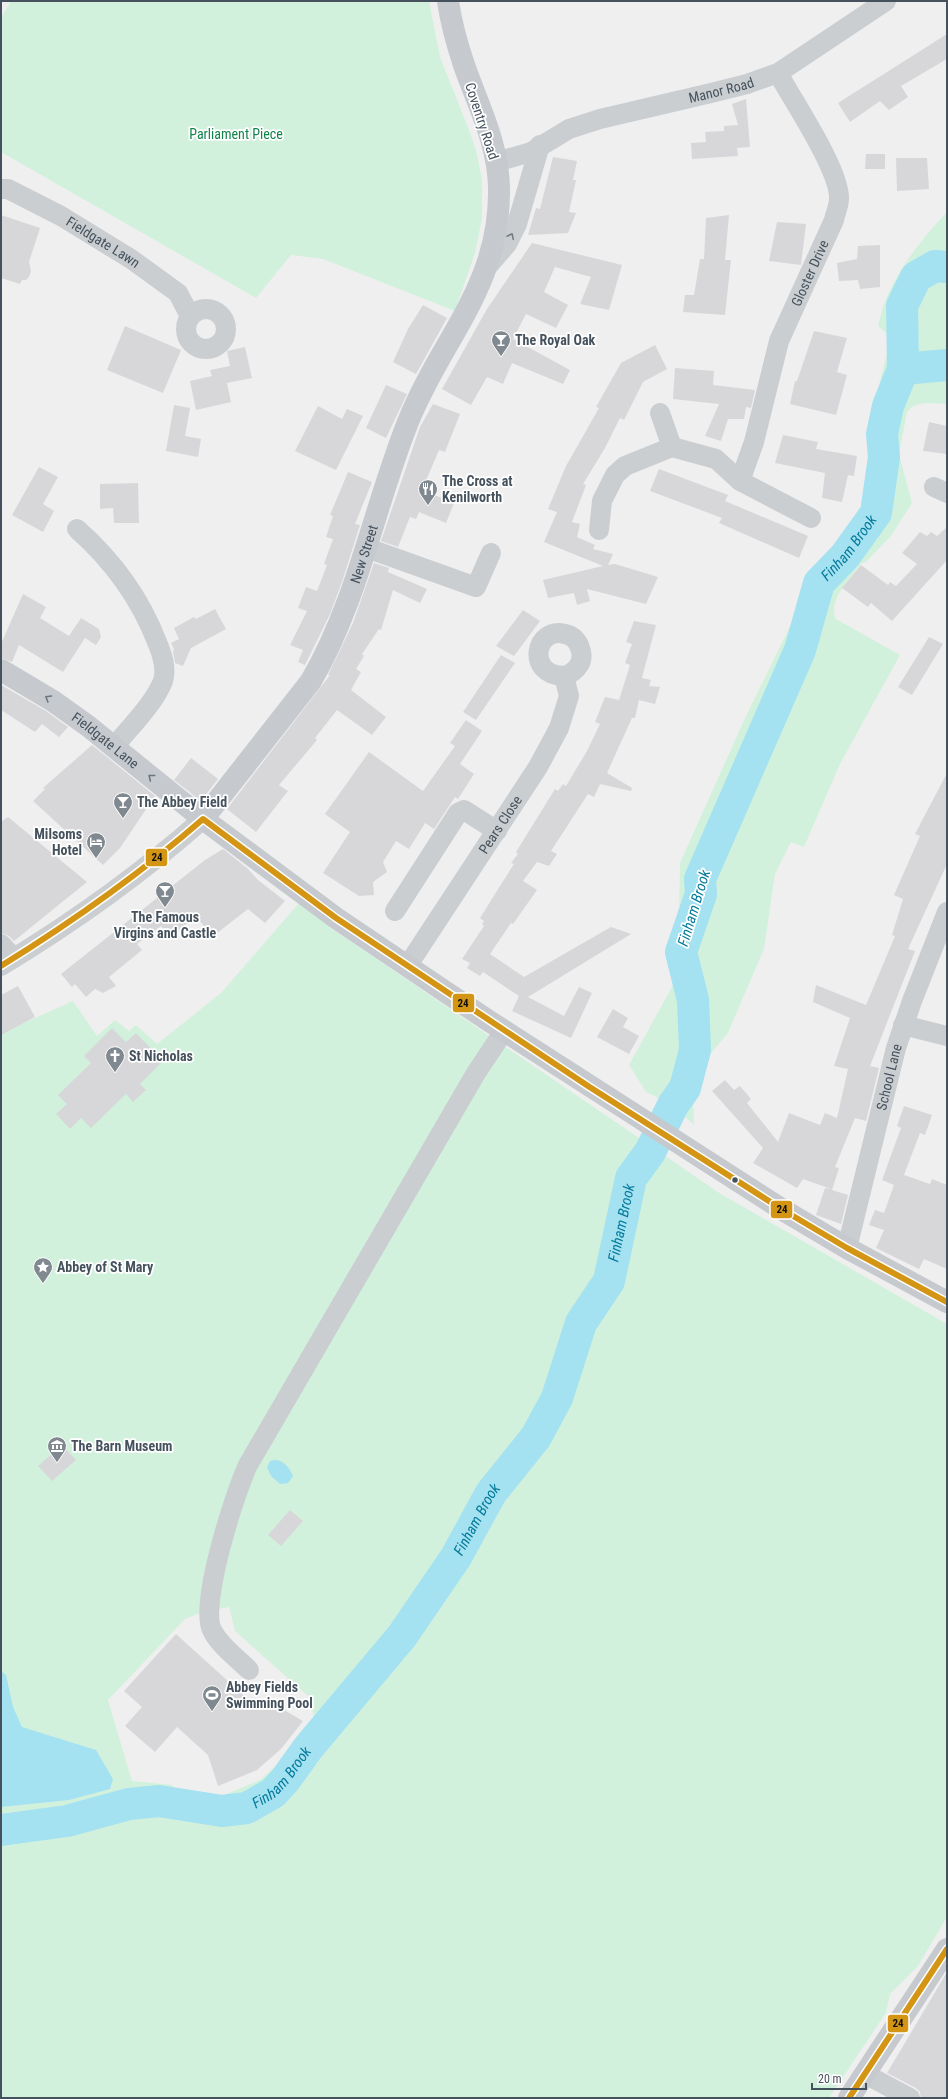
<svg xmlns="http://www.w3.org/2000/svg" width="948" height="2099" font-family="'Roboto Condensed',sans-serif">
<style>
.green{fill:#d2f1dd;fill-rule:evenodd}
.water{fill:#a4e1f1}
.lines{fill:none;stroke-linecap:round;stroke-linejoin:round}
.river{stroke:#a4e1f1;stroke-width:32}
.building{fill:#d7d7d9}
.minor{stroke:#cbced1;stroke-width:20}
.major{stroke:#c6cacf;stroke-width:22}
.bus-1-casing{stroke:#fff;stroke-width:9}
.bus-1{stroke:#d39513;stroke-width:6}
.oneway{stroke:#747d86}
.oneway2{stroke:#6c767f}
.bus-dot{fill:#45525d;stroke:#fff;stroke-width:1.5}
.labels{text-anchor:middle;stroke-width:3.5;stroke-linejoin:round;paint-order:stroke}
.street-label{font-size:14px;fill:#45525d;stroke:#fff}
.park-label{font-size:14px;fill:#11844a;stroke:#fff}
.poi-label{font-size:14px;font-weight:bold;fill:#45525d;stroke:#fff;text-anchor:start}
.water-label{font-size:15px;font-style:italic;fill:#047b9b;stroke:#fff}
.line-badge{stroke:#fff;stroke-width:1.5}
.pale-badge-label{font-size:11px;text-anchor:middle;font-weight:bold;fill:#111}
</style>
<rect width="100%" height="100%" fill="#f0efef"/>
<path class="green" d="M11 1H429L440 57 469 130 476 150 482 179V219L475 253 455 311 323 259 291 255 256 298 1 152V18Z
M947 212V404C933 404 917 400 907 412L899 454 912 503 891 536 866 562 862 563C852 577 827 600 836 619L900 655 840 764 804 847 791 842 775 874 764 949 728 1033 706 1059 693 1089 694 1125 673 1105 646 1092 629 1065 673 985V959L679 912 680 863 745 718 801 604 819 570 859 521 870 504 879 385 891 337 878 326C880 318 882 308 886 299 899 268 923 237 947 212Z
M299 903 330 927 721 1194 947 1324V1917L918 1966 890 1994 886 2013 829 2098H1V1033L73 1001 97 1036 115 1020 129 1031 136 1025 157 1044 221 993ZM229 1607 235 1631 308 1696 314 1717 287 1756 260 1780 219 1797 172 1791 173 1785 132 1781 108 1700 185 1619 203 1612Z"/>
<path class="water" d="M274 1460C284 1460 289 1467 293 1476L288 1483 280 1484 271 1476 267 1467 270 1461Z
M1 1671 6 1675 13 1707 22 1727 96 1750 113 1779 110 1789 69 1800 1 1807Z"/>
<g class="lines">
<g class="river">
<path d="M903 369 947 365"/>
<path id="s1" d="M1 1830 67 1821 129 1804 159 1801 222 1811 247 1808 273 1793 285 1780 308 1748 402 1636 456 1557 491 1493 536 1437 557 1398 581 1323 609 1281 631 1178 650 1152 673 1105 685 1088 695 1050 693 1000 681 952 701 894 700 879 800 650 819 583 845 556 876 513 884 457 882 434 888 406 903 369 902 306 916 277 935 266 947 267"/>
</g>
</g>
<path class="building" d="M947 34V59L901 86 908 97 889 110 880 101 850 122 838 103Z
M746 99 750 147 737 148 738 156 692 159 691 143 706 142 705 132 724 131V126L738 125 732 104Z
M866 154H885V169H865Z
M553 157 577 161 573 180H576L569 212 576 213 568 233 528 235 536 208 540 209Z
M896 158H927L929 189 897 191Z
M1 215 40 228 29 262 31 271 29 277 26 280H22L20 284 1 278Z
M729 215 725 260H731L725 315 683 312 685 295H694L700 259H704L706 218Z
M777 222 806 224 801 265 769 261Z
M532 243 622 265 609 310 580 304 591 277 555 267 544 292 568 305 556 328 526 314 513 339 570 370 563 384 512 363 503 384 487 377 471 405 442 389 487 309Z
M880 245V287L860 289 858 280 839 281 837 263 857 259 858 246Z
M423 305 447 318 416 374 393 362 408 329Z
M125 326 181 350 163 393 107 370Z
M814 331 847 338 837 372 847 375 836 415 790 404 795 381H797Z
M655 345 667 369 643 382 624 420 620 418 605 448 583 484 586 485 572 522 580 524 577 537 595 545 593 549 613 554 608 565 615 564 658 577 646 604 587 589 590 601 577 605 574 593 548 598 543 580 603 566 544 542 557 512 548 509 566 466 599 408 596 407 621 363Z
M245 347 252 378 227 383 231 402 196 410 190 381 212 376 210 370 230 366 227 351Z
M675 368 714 371 713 385 755 390 751 408 746 407 744 419H728L721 441 705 436 719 404 673 399Z
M386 385 407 394 386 438 366 428Z
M433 404 460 414 445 452 439 450 422 490 454 503 446 523 419 512 416 519 410 517 398 547 381 541 420 427Z
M174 405 190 408 185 436 201 439 198 457 166 451Z
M318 406 342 419 347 409 363 416 336 470 295 451Z
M929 422 947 426V454L923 451Z
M783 435 818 442 816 449 857 456 854 476 848 475 842 502 822 498 825 473 775 463Z
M39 467 58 477 43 504 54 511 43 532 12 515Z
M659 469 728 495 725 501 808 536 799 558 719 523 722 518 650 491Z
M348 472 372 482 355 524 360 525 342 582 330 614 305 665 298 662 303 650 290 645 307 611 298 608 306 587 317 591 327 565 324 564 333 539 326 537 333 516 330 515Z
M138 483 139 523H114L113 508 100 509V484Z
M947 527V560L892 621 871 603 868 607 842 588 861 565 888 585 890 582 896 586 917 564 902 553 920 532 927 536 931 532 937 536Z
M374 563 389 568 388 572 427 589 420 603 393 590 381 630 379 629 362 654 364 656 356 669 361 672 351 690 386 717 372 735 337 710 315 738 317 740 279 785 288 791 256 832 227 809 330 675H328L353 623Z
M23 594 46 607 40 618 69 636 81 618 99 629 101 637 96 645 85 638 63 672 19 645 12 662 1 658V644Z
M215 609 226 629 191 648 183 666 175 663 173 652 174 649 171 643 179 639 174 628 194 617 196 619Z
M523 610 540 621 514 656 496 646Z
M634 621 656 625 642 678 651 680 649 686 660 687 655 704 639 700 635 718H632L607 773 632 788 631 791 600 784 594 797 588 794 551 851 557 854 549 866 537 862 523 881 537 890 513 924 511 923 490 954 524 977 611 927 631 934 528 997 564 1016 579 987 592 993 571 1038 512 1011 519 996 483 972 480 976 467 968 470 963 462 959 484 926 482 924 484 921 480 918 514 864 511 863 518 854 516 852 555 789 558 791 563 784 566 786 587 751 600 724 595 722 605 697 619 700 630 665 625 663 632 644 626 642Z
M929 637 943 644 912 695 898 687Z
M501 655 515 663 476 720 463 712Z
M1 685 46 711 68 727 59 737 42 724 35 732 1 710Z
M466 720 482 731 460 764 474 774 458 799 455 797 434 829 425 823 409 849 396 841 383 862 387 872 373 882 374 895 359 896 323 873 350 832 325 814 369 752 423 791 455 746 450 743Z
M92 745 155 796 120 848 103 865 33 801 45 789 43 788Z
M191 758 218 779 201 801 174 780Z
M947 773V864L908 949 915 951 870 1066 879 1068 866 1121 855 1118 835 1167 839 1168 832 1190 848 1195 841 1224 816 1215 825 1188 831 1189 803 1179 797 1188 753 1163 763 1148 712 1091 725 1080 734 1090 740 1086 751 1099 747 1103 778 1142 789 1113 820 1125 825 1113 837 1118 848 1069 834 1066 850 1018 813 1002 816 985 866 1005 895 936 892 935 903 899 894 895 920 836 915 834Z
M8 817 87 882 14 941 9 936 1 933V822Z
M223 849 247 868 258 880 285 901 265 923 248 909 212 937 196 916 170 937 161 926 137 944 142 950 109 977 116 986 103 993 95 989 86 997 75 984 72 987 61 974 205 860Z
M18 986 35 1017 1 1035V995Z
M613 1009 628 1018 623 1027 639 1036 629 1054 597 1037Z
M112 1028 126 1042 136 1033 163 1061 140 1084 146 1090 133 1102 126 1094 91 1128 81 1118 70 1129 56 1114 67 1104 58 1095 91 1063 84 1056Z
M904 1106 932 1115 925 1135 920 1133 904 1175 930 1184 932 1179 947 1185V1269L924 1259 919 1269 876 1248 884 1230 869 1225 875 1210 884 1213 894 1185 882 1180 901 1128 897 1126Z
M62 1445 76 1460 52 1481 38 1466Z
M290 1510 303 1521 281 1546 268 1535Z
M176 1634 260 1710 267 1700 303 1721 281 1749 257 1770 218 1786 208 1755 177 1727 155 1752 125 1726 142 1707 124 1691Z
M947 1972V2098H921L920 2092 916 2088 887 2073Z"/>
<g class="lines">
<g class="minor">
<path id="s2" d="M496 162 531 152 569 129 600 119 711 93 747 84 778 73 886 1"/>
<path id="s3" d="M1 189H8L61 216 131 259 178 293 190 316"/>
<path d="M488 266 507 244 517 224 540 145"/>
<circle cx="206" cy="329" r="20"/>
<path d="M660 413 672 447"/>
<path id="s4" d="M740 481 754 442 779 341 834 220C835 214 839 206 839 199 840 170 793 101 778 73"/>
<path d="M934 487 947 493"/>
<path d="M77 529C112 560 140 598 157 642 162 654 167 668 163 681 154 704 129 728 114 747"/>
<path d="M599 530 602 501 615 475 625 466 672 447 716 459 740 481 811 518"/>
<path d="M367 548 476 587 491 553"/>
<path d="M395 911 458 813 464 810 497 831"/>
<path d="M1 944 14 958"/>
<path id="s5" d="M408 965 538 767 559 728 569 696 564 676C525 675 535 626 565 634 572 635 578 641 580 648 585 661 577 672 564 676"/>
<path d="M1 966C72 923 141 874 203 819"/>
<path d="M903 1025 947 1036"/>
<path id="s6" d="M847 1248 896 1048 912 1001 947 912"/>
<path d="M249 1670C237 1658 219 1645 212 1630 199 1605 235 1492 248 1465L476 1073 498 1040"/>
<path d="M865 2074 910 2098"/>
</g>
<g class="major">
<path id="s7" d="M1 670 53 701 88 726 203 819 336 918 489 1021 783 1210 847 1248 947 1302"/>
<path id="s8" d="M203 819 311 681C358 600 374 507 408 422 442 337 501 286 499 187 498 143 478 105 464 65 457 44 451 23 448 1"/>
<path d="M849 2098 947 1949"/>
</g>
<g class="bus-1-casing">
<path id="bus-1" d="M1 966C72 922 140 874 203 819L336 918 588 1086 783 1210 847 1248 947 1302
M849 2098 947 1949"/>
</g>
<use href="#bus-1" class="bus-1"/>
</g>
<defs><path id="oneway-chevron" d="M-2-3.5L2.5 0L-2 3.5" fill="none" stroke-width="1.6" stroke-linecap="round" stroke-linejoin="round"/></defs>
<use class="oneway" href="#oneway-chevron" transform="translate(511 236) rotate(-64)"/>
<g class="oneway2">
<use href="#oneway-chevron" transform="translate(48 698) rotate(-149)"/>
<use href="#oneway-chevron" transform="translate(151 777) rotate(-141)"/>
</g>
<defs>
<g id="bar-pin" transform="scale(1)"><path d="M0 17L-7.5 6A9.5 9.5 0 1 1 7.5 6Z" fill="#818990" stroke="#fff"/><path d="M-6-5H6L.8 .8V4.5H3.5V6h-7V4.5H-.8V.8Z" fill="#fff"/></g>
<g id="restaurant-pin" transform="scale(1)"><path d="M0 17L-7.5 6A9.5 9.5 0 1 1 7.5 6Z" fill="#818990" stroke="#fff"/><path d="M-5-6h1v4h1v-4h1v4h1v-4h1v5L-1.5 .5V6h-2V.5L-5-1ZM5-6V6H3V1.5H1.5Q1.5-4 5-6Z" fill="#fff"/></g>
<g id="hotel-pin" transform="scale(1)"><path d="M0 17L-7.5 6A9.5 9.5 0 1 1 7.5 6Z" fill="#818990" stroke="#fff"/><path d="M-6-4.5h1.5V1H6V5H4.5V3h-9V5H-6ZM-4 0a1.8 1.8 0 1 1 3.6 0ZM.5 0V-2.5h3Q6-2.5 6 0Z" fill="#fff"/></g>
<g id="church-pin" transform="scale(1)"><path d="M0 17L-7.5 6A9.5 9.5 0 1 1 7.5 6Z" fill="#818990" stroke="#fff"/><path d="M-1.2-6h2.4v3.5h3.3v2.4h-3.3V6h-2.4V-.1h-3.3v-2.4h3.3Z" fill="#fff"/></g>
<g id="sight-pin" transform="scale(1)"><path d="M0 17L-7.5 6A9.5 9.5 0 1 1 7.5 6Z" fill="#818990" stroke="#fff"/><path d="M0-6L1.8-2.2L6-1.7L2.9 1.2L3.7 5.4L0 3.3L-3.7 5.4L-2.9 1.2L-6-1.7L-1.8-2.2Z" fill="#fff"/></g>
<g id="museum-pin" transform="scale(1)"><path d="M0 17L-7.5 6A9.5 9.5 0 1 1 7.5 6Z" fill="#818990" stroke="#fff"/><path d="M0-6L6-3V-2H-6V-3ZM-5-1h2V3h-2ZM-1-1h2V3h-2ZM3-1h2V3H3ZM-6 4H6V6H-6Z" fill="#fff"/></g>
<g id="stadium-pin" transform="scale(1)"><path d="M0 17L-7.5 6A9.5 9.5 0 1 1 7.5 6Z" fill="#818990" stroke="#fff"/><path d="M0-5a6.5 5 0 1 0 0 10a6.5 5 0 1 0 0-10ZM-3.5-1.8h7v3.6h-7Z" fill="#fff"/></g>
</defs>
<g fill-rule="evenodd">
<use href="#bar-pin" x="501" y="340"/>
<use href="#restaurant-pin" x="428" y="489"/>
<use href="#bar-pin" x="123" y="802"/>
<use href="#hotel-pin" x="96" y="842"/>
<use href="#bar-pin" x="165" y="891"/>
<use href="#church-pin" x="115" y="1056"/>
<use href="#sight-pin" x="43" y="1267"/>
<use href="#museum-pin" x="57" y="1446"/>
<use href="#stadium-pin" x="212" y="1695"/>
</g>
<circle class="bus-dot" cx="735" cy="1180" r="3.5"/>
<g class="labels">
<g class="street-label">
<text dy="5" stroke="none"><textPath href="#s2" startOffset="238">Manor Road</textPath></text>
<text transform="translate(482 121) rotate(72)" y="5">Coventry Road</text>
<text dy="5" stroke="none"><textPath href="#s3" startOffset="116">Fieldgate Lawn</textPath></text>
<text dy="5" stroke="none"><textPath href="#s4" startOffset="220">Gloster Drive</textPath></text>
<text dy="5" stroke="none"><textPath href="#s8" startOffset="313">New Street</textPath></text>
<text dy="5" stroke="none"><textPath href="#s7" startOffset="126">Fieldgate Lane</textPath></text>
<text dy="5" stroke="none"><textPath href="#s5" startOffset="168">Pears Close</textPath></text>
<text dy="5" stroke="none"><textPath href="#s6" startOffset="176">School Lane</textPath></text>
</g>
<g class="park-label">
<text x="236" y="139">Parliament Piece</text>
</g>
<g class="poi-label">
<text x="515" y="345">The Royal Oak</text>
<text x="442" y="486">The Cross at<tspan x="442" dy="16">Kenilworth</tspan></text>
<text x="137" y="807">The Abbey Field</text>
<text x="82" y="839" text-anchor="end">Milsoms<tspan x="82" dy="16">Hotel</tspan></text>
<text x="165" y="922" text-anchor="middle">The Famous<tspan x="165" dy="16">Virgins and Castle</tspan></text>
<text x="129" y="1061">St Nicholas</text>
<text x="57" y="1272">Abbey of St Mary</text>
<text x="71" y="1451">The Barn Museum</text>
<text x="226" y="1692">Abbey Fields<tspan x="226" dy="16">Swimming Pool</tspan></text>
</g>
<g class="water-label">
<text dy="5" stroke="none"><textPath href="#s1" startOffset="1689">Finham Brook</textPath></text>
<text transform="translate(694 908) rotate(-73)" y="5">Finham Brook</text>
<text dy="5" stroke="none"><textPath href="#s1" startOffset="957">Finham Brook</textPath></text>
<text dy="5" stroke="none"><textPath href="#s1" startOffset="622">Finham Brook</textPath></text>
<text dy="5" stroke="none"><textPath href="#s1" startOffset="297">Finham Brook</textPath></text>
</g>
</g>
<g class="line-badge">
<rect x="145" y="848" width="23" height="19" rx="4" fill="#d39513"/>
<rect x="452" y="993" width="23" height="20" rx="4" fill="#d39513"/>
<rect x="770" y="1200" width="23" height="19" rx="4" fill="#d39513"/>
<rect x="887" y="2014" width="22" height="19" rx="4" fill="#d39513"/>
</g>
<g class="pale-badge-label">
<text x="157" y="861">24</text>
<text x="463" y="1007">24</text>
<text x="782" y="1213">24</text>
<text x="898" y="2027">24</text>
</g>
<rect width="948" height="2099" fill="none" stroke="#45525d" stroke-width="4"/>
<path d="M812 2083v6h54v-6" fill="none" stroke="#45525d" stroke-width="2"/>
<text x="818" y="2083" font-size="12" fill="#45525d" stroke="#ffffff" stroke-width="3" paint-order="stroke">20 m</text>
</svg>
